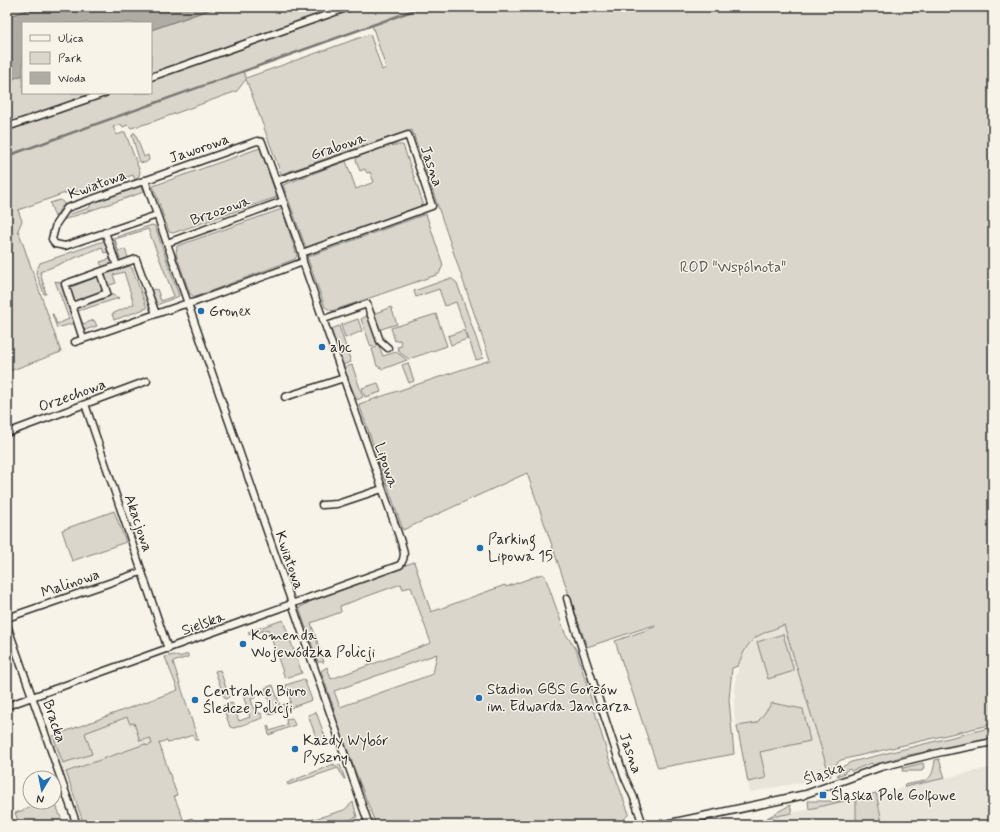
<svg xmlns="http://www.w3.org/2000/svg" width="1000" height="832" font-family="Mynerve,sans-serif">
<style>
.built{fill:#e8e4da}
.green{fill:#dad6cc;stroke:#82807c;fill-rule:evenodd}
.water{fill:#afaca4;stroke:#7a7874}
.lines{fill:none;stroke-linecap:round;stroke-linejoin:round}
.stream{stroke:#7a7874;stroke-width:2.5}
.minor-casing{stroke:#2b2b2b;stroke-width:9}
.tertiary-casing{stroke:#2b2b2b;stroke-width:10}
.minor{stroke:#f7f3e8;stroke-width:6}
.tertiary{stroke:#f7f3e8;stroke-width:7}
.poi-dot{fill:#1f6fb2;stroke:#f7f3e8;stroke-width:1.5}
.labels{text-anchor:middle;stroke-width:3;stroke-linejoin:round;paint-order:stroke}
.street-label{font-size:15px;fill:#2b2b2b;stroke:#f7f3e8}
.park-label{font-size:15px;fill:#575653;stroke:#f7f3e8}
.poi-label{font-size:15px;fill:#2b2b2b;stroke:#f7f3e8;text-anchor:start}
</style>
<rect width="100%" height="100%" fill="#f7f3e8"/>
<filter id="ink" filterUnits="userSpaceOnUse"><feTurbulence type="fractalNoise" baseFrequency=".025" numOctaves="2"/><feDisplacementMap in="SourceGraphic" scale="8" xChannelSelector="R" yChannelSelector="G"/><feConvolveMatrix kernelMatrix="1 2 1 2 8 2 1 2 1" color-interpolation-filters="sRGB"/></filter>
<g filter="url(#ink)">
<path class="built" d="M784 625 830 777 750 792 734 714 736 677 743 653 750 641 757 635Z
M178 690 156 743 60 776 47 738Z
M993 767V825H734L797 812Z"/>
<path class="green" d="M7 7H36L7 17Z
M217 7H993V724L841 760 837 763 830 777 784 625C756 636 749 636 738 666L732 668 729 700 734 754 658 768 615 641 655 627 654 625 587 647 527 473 403 530 359 404 490 360 412 130 281 174 246 79 237 91 149 123 131 128 128 125 123 127 121 124 113 127 117 135 125 132 140 172 138 179 135 180 133 175 88 191 68 192 18 210 22 221 18 230 61 352 7 372V81L23 75V93H151V30ZM372 25 386 68 382 70 370 34 246 78 243 71Z
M133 133H135L144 157 148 155 149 160 145 163 140 162 132 136Z
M387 145H403L424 206 306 248 283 185 346 161 356 189 374 182 370 172 367 173 365 169 360 171 356 160 358 155Z
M260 148 277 197 173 233 169 232 153 186Z
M142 186 144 191 141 193 60 221 68 210 70 214 89 208 91 204 96 201Z
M60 200 65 204 62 206 55 217 50 203Z
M282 209 297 256 295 259 195 297 190 294 176 254 177 246Z
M426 214 443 265 439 274 332 311 325 307 307 257Z
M152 225 155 226 179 296 157 305 151 290 157 289 161 301 174 296 148 229 115 239 118 251 125 249 129 260 121 262 114 240 110 239Z
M107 240 114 264 103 268 100 262 110 259 108 252 104 253 102 247 40 272 46 294H44L36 272 40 263Z
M129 266 132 268 147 308 114 320 112 314 134 304 124 272 113 275 116 283 107 286 103 275Z
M100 276 105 292 74 303 70 291 71 287Z
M448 279H452L457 283 483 358 476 360 456 302 445 306 439 289 416 297 414 291Z
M55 281 61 283 75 323 57 328 52 314H53L57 324 69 319Z
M110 294 119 298 78 311 83 324 94 320 97 326 82 331 74 307Z
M391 307 397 324 378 330 373 314Z
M436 314 447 346 409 359 400 353 397 347 402 346 400 340 395 341 391 328Z
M369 315 379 344 371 347 361 319Z
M358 319 362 331 345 338 341 325Z
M339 326 351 362 342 365 331 329Z
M464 330 467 339 451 345 448 336Z
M379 346 383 356 396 352 407 360 383 369 377 366 372 349Z
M408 363 414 381 409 383 402 365Z
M352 365 363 397 357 400 343 368Z
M378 383 381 392 365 397 362 388Z
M114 511 126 542 72 561 62 530Z
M414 562 431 612 505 585 506 587 542 574 545 576 565 633 576 649 609 759 629 814 621 822 607 825H458L455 823 453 825H376L332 710 334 709 321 671 327 667 331 679 431 643 411 587 403 589 401 584 340 606 341 612 311 623 324 662H318L299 608 308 603V601ZM437 654 433 674 340 707 334 691Z
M283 620 302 673 285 678 268 629 249 635 248 632Z
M783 634 794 671 768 679 757 642Z
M188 654V657L173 662 198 740H195L193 735 171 742 168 743 167 740 159 743 177 795 174 796 184 821 192 818 195 824 84 825 66 772 145 744 146 746 152 744 150 738 140 741 134 723 130 724 127 717 85 733 92 754 63 763 53 736 178 690 165 657 174 655 179 657Z
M220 670 229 697 225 699 215 671Z
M304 679 312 700 270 715 268 712 272 710 265 688 273 685 280 706 291 702 286 685Z
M254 692 255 698 251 699 254 709H257L259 714 261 713 263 718 234 728 230 727 223 706 232 703 239 721 250 717 243 695Z
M772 703 803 709 810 741 760 752 766 778 748 782 737 726 757 723Z
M316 712 327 742 319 745 308 715Z
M292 718 295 725 269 735 267 726 268 725 270 731 287 725 286 719Z
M993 727V738L904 756 873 765 872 763 851 771 850 769 845 771V773L837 776 842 767 851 762Z
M939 759 945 778 905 787 904 785C926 780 932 784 935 760Z
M923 763 924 767 922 771H902L903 768Z
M334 764V766L340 765 345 779H344L338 768 288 785 287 783Z
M876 793 882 822 869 825H856V798Z
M54 800 64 825H20L15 813 46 802H54Z
M808 801H844L809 809Z
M353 802 357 817 334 825H295L344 810Z
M790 805 792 813 767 818Z"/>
<path class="water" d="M36 7H217L151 30V23H23V75L7 81V17Z"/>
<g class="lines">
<path class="stream" d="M992 7 993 12
M7 156 423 7"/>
<g class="minor-casing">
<path id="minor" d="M151 77 349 7
M7 127 105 93
M145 180 369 825
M276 181 408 135 432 206 302 253
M105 232 117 266
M167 243 283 201
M72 306 107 293 100 272
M324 319 367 304 380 341 388 348
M83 339 65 284 136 259 156 314
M75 342 182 305 195 302 303 262
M285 397 344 378
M85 404 168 649
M7 433 147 381
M322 505 337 504 382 489
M567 598 574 624 624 776 634 798 643 825
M7 618 141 572
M7 625 77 825
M7 706 400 565C407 556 403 549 400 539L303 262 302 253 262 142 257 141 67 208 56 224 52 239 55 244 65 246 157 215
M803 795 881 767 942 752 993 742"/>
</g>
<g class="tertiary-casing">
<path id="tertiary" d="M663 825 803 795"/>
</g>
<use href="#minor" class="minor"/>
<use href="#tertiary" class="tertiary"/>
</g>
</g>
<g class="poi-dot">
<circle cx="201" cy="311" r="4"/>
<circle cx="322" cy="347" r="4"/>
<circle cx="480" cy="548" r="4"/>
<circle cx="243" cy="644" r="4"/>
<circle cx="479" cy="698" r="4"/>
<circle cx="195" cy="700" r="4"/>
<circle cx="295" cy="749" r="4"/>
<rect x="819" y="791" width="8" height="8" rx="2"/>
</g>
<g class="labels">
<g class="street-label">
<text transform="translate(338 146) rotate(-19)" y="5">Grabowa</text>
<text transform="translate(199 148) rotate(-19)" y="5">Jaworowa</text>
<text transform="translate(432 166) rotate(71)" y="5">Jasna</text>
<text transform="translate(97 184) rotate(-20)" y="5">Kwiatowa</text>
<text transform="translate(220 210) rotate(-20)" y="5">Brzozowa</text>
<text transform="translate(72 395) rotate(-20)" y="5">Orzechowa</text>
<text transform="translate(387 465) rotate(71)" y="5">Lipowa</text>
<text transform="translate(139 523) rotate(71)" y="5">Akacjowa</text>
<text transform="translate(290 560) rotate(71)" y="5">Kwiatowa</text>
<text transform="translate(70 583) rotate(-19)" y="5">Malinowa</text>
<text transform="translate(203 623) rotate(-20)" y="5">Sielska</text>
<text transform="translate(55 721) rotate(71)" y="5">Bracka</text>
<text transform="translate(631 753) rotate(71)" y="5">Jasna</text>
<text transform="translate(824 773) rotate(-20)" y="5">Śląska</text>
</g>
<g class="park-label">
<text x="733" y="272">ROD "Wspólnota"</text>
</g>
<g class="poi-label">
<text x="209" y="316">Gronex</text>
<text x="330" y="352">abc</text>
<text x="488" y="544">Parking<tspan x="488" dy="17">Lipowa 15</tspan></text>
<text x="251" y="640">Komenda<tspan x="251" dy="17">Wojewódzka Policji</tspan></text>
<text x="487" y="694">Stadion GBS Gorzów<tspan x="487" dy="17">im. Edwarda Jancarza</tspan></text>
<text x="203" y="696">Centralne Biuro<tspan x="203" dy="17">Śledcze Policji</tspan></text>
<text x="303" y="745">Każdy Wybór<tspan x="303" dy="17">Pyszny</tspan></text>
<text x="831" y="800">Śląska Pole Golfowe</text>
</g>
</g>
<rect width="1000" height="832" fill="none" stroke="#f7f3e8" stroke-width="24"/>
<rect x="12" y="12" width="976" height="808" fill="none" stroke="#2b2b2b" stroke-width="1.5" filter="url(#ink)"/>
<rect x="22" y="22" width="130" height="72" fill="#f7f3e8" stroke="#a5a39c"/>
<rect x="30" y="35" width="20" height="6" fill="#f7f3e8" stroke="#a5a39c"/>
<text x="58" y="42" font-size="12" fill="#2b2b2b">Ulica</text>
<rect x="30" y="52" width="20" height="12" fill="#dad6cc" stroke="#a5a39c"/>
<text x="58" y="62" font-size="12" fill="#2b2b2b">Park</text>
<rect x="30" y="72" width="20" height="12" fill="#afaca4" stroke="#a5a39c"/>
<text x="58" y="82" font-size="12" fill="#2b2b2b">Woda</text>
<g transform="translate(42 790) rotate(190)"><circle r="19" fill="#f7f3e8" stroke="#a5a39c"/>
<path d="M0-3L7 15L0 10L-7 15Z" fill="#1f6fb2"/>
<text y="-6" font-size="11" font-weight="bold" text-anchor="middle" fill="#2b2b2b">N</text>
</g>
</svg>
